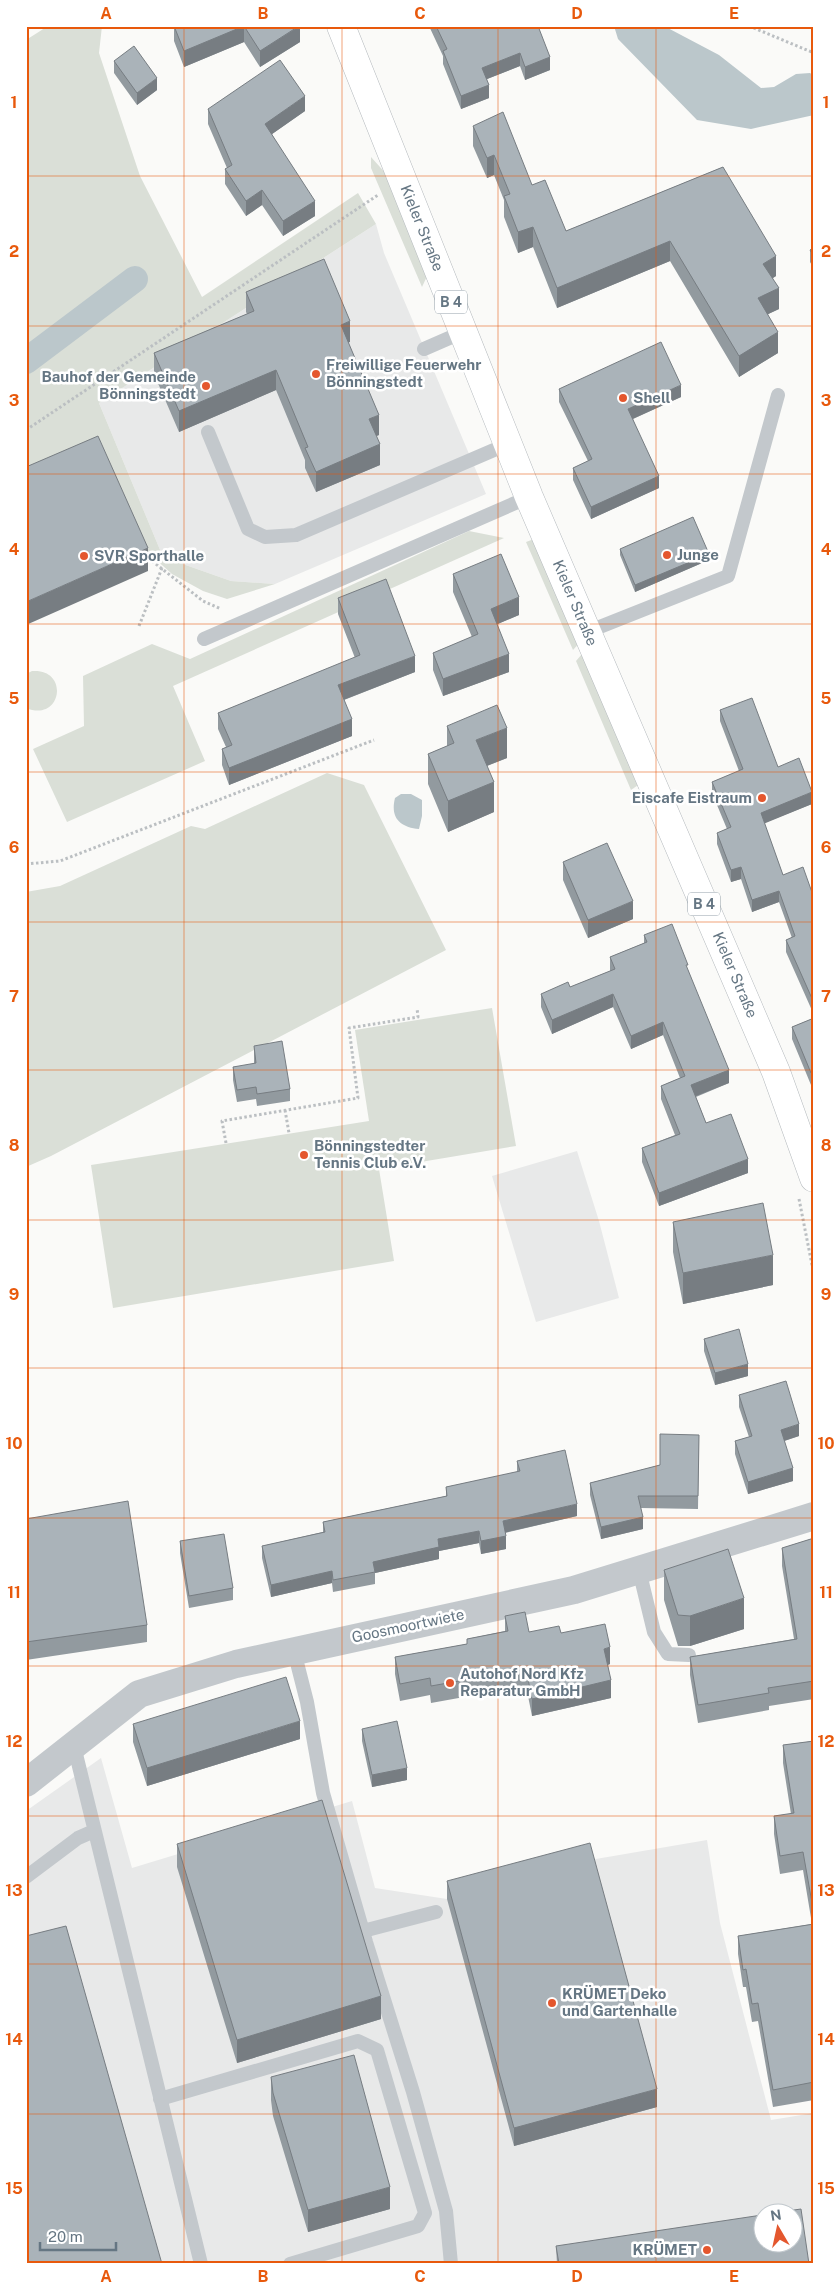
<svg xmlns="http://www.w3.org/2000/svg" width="840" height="2290" font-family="'Public Sans',sans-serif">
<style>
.built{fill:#e8e9e9;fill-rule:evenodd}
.green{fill:#dadfd7}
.water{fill:#bbc7cb}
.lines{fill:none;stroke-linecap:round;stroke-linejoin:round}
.canal{stroke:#bbc7cb;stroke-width:26}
.primary-casing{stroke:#b5babe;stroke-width:29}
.path{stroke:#bbbfc2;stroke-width:3;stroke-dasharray:2.5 2.5;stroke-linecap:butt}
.service{stroke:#c3c8cc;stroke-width:14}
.minor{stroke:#c3c8cc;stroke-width:28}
.primary{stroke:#fff;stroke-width:28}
.wall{fill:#929a9f}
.shaded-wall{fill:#777d82}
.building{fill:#aab3b9;stroke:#777d82}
.grid{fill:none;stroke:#e8590c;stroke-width:1;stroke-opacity:0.55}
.poi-dot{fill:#e4572e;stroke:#fff;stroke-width:2}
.labels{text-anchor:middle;stroke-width:5;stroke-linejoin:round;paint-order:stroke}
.shield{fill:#fff;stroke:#939fa8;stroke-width:1}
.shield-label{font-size:14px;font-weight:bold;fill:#657683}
.street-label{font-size:15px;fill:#657683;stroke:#fff}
.poi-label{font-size:15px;font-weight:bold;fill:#657683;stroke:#fff;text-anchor:start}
.neatline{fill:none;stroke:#e8590c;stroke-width:2}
.grid-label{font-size:16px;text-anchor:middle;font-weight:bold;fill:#e8590c}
</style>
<rect width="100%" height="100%" fill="#fafaf8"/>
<path class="built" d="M376 224 384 253 486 494 275 584 231 581 163 557 99 403Z
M577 1151 599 1221 619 1298 536 1322 492 1176Z
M101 1758 132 1868 352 1801 375 1888 447 1899 590 1860 707 1840 720 1923 771 2120 814 2113V2264H26V1811ZM762 2212H792V2242H762Z"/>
<path class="green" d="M48 26H102L99 53 140 176 202 297 358 193 376 224 99 403 163 557 231 581 275 584 227 599 203 591 172 574 134 540 26 490V40Z
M371 157 388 176 429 272 422 287 371 168Z
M469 531 504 538 173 686 205 761 67 822 33 749 84 726 83 676 152 644 190 659Z
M534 539 582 640 573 650 526 542Z
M582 654 641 783 631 790 576 661Z
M32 671C70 668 62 723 26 708V674Z
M327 773 364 785 446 950 51 1156 26 1167V892L60 886 191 826 205 829Z
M492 1008 516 1146 379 1169 394 1261 113 1308 91 1165 369 1121 355 1030Z"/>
<path class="water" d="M614 26H664L719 55 761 88 774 87 796 74 810 73 814 76V115L751 129 697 120 618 39Z
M401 794H411L422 800V816L419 829C400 827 390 818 395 798Z"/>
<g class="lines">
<path class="canal" d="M26 361 135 279"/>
<g class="primary-casing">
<path id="primary" d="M341 26 529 497 776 1072 814 1178"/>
</g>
<path class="path" d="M749 26 814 53
M26 430 378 195
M152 561 203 601 221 609
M139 626 162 568
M26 864 60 861 374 740
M285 1110 289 1133
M226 1143 222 1121 358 1098 349 1028 418 1017 417 1008
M799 1199 814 1275"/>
<path class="service" d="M424 349 463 332
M208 432 248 529 265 537 296 535 508 444
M587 632 728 576 778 395
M204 639 529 497
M639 1570 654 1632 668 1654 689 1655
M294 1651 307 1702 323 1793 366 1942 413 2092 446 2211 451 2264
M74 1746 201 2264
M26 1877 78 1838 94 1831
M363 1931 436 1912
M160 2099 358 2041 377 2050 425 2213 418 2226 290 2264"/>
<path class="minor" d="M26 1783 139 1694 236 1664 574 1590 814 1516"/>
<use href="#primary" class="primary"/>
</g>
<path class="wall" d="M174 26H300V42L260 67 244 42 184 67 174 41Z
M429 26H538L550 70 525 80 520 66 487 79 489 98 461 109 443 64V56Z
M114 61 157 90 137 105 114 73Z
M208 109 305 111 272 134 315 216 283 236 262 205 246 216 225 184V169L227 168 208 124Z
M473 126 532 185 566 231 723 167 776 276 773 278 779 309 768 314 778 353 739 377 670 261 557 308 533 247 518 253 504 217V200L494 175 487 178 473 146Z
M814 247V269L810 262V250Z
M246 292 350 342H348L379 435 376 436 380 465 316 492 305 468V460L276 390 179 432 154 374V353L247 314 246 312Z
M559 389 681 397 633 419 659 488 591 519 573 480V468L588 461 559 402Z
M620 549 709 560 635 592 620 555Z
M453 574 519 615 497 624 509 672 443 696 433 670V653L472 637 453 592Z
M338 598 415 672 344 700 352 736 229 785 222 765V749L226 747 218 729V713L355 658 338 614Z
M720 710 778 767 812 804 764 823 783 875 814 898V1015L786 952V940L792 938 779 902 752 912 741 879 731 882 717 844V833L727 829 712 793V782L739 771 720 721Z
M447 726 507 758 487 766 494 812 448 832 428 784V754L447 746Z
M563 862 633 919 588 938 563 880Z
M644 935 688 970 729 1083 696 1097 706 1123 748 1173 659 1206 642 1162V1148L675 1135 661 1099V1086L680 1078 663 1035 631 1049 613 1007 552 1034 541 1007V994L570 987 610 971V957L644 943Z
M814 1018 811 1085 792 1039V1027Z
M254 1046 290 1089V1101L257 1106 256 1099 237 1102 233 1080V1067L254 1064Z
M673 1222 773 1285 683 1304 673 1252Z
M704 1339 748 1376 715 1385 704 1351Z
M739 1395 799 1436 784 1441 793 1481 748 1494 735 1454V1441L749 1437 739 1407Z
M699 1435 698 1509 641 1508 643 1529 601 1539 590 1495V1483L660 1465Z
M517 1461 577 1516 505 1533 506 1549 481 1554 479 1543 439 1551V1559L375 1573V1584L333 1592 332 1583 271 1597 262 1558V1546L323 1532V1522L446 1496V1487L517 1472Z
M26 1519 147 1625V1642L26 1660Z
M814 1538V1699L769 1706V1710L698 1723 690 1675V1657L794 1639 782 1566V1548Z
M180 1541 233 1588V1600L189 1608 180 1553Z
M664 1570 744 1629 690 1646H678L664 1600Z
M505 1616 529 1632 561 1633 610 1664 608 1665 611 1698 532 1716 526 1686 431 1703 430 1695 400 1701 395 1674V1657L467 1644V1639L505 1631Z
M133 1724 300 1739 147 1786 133 1742Z
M362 1729 407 1780 372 1787 362 1741Z
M814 1741V2100L773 2107 758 2021 752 2022 746 1987H743L738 1954V1936L812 1924 803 1870 780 1874 774 1834V1816L791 1814 783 1763V1745Z
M177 1844 381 2019 237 2063 177 1867Z
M447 1881 657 2107 514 2146 447 1899Z
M271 2077 390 2209 308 2232 273 2116 271 2100Z
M556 2246 809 2264H557Z"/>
<path class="shaded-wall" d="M244 26V42L184 67V51Z
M300 26V42L260 67V51Z
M520 53V66L482 81V68Z
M550 57V70L525 80V67Z
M157 78V90L137 105V93Z
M489 85V98L461 109V96Z
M305 96V111L265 139V124Z
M494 155V175L487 178V158Z
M262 190V205L246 216V201Z
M315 201V216L283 236V221Z
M533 227V247L518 253V232Z
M670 241V261L557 308V288Z
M776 256V276L763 284V264Z
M779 288V309L758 319V298Z
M350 321V342L341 345V325Z
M778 332V353L739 377V356Z
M276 370V390L179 432V411Z
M681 385V397L628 421V409Z
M379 415V435L369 439V419Z
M380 444V465L316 492V472Z
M659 476V488L591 519V507Z
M148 548V571L26 625V602Z
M709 554V560L635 592V585Z
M519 597V615L491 627V609Z
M509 654V672L443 696V679Z
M415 656V672L338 702V685Z
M352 719V736L229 785V768Z
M507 728V758L476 770V740Z
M494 782V812L448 832V801Z
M812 792V804L761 825V813Z
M741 867V879L731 882V870Z
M779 891V902L752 912V900Z
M633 901V919L588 938V920Z
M613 994V1007L552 1034V1020Z
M663 1022V1035L631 1049V1036Z
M729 1070V1083L691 1098V1085Z
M814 1072V1084L811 1085V1073Z
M748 1159V1173L659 1206V1193Z
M773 1255V1285L683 1304V1273Z
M748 1364V1376L715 1385V1373Z
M799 1424V1436L781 1442V1430Z
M793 1468V1481L748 1494V1482Z
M577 1504V1516L503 1533V1521Z
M643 1517V1529L601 1539V1527Z
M479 1531V1543L439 1551V1559L375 1573 373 1562 438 1539Z
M506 1536V1549L481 1554V1541Z
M332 1571V1583L271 1597V1585Z
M744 1598V1629L690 1646V1616Z
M610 1647V1664L604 1666V1649Z
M611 1680V1698L532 1716V1699Z
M300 1721V1739L147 1786V1768Z
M407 1768V1780L372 1787V1775Z
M381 1996V2019L237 2063V2040Z
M657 2089V2107L514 2146V2128Z
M390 2187V2209L308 2232V2210Z"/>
<path class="building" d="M174 26H244L184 51Z
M244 26H299L260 51Z
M436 26H538L550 57 525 67 520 53 482 68 489 85 461 96 443 51 447 49Z
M134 46 157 78 137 93 114 61Z
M280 60 305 96 265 124 315 201 283 221 262 190 246 201 225 169 232 165 208 109Z
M503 112 532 185 545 180 566 231 723 167 776 256 763 264 779 288 758 298 778 332 739 356 670 241 557 288 533 227 518 232 504 196 510 194 494 155 487 158 473 126Z
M814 247V257L810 250Z
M324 259 350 321 341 325 379 415 369 419 380 444 316 472 305 448 308 447 276 370 179 411 154 353 254 311 246 292Z
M661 342 681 385 628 409 659 476 591 507 573 468 592 459 559 389Z
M98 436 148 548 26 602V467Z
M693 517 709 554 635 585 620 549Z
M501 554 519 597 491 609 509 654 443 679 433 653 478 634 453 574Z
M386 579 415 656 338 685 352 719 229 768 222 749 232 745 218 713 360 655 338 598Z
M752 698 778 767 799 758 812 792 761 813 783 875 803 867 814 898V1003L786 940 795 936 779 891 752 900 741 867 731 870 717 833 731 827 712 782 743 769 720 710Z
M497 705 507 728 476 740 494 782 448 801 428 754 454 743 447 726Z
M607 843 633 901 588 920 563 862Z
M672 924 688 965H686L729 1070 691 1085 706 1123 731 1114 748 1159 659 1193 642 1148 680 1134 661 1086 685 1076 663 1022 631 1036 613 994 552 1020 541 994 568 982 570 987 615 969 610 957 647 942 644 935Z
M814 1018V1072L811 1073 792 1027Z
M282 1041 290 1089 257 1094 256 1087 237 1090 233 1067 256 1063 254 1046Z
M763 1203 773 1255 683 1273 673 1222Z
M739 1329 748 1364 715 1373 704 1339Z
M786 1381 799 1424 781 1430 793 1468 748 1482 735 1441 752 1436 739 1395Z
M660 1434 699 1435 698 1496H638L643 1517 601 1527 590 1483 660 1465Z
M565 1450 577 1504 503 1521 506 1536 481 1541 479 1531 438 1539 439 1547 373 1562 375 1572 333 1580 332 1571 271 1585 262 1546 325 1532 323 1522 447 1496 446 1487 520 1471 517 1461Z
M128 1501 147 1625 26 1642V1519Z
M224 1534 233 1588 189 1596 180 1541Z
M814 1538V1681L768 1688 769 1693 698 1705 690 1657 797 1639 782 1548Z
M728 1549 744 1598 690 1616 678 1615 664 1570Z
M525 1612 529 1632 559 1626 561 1633 605 1624 610 1647 604 1649 611 1680 532 1699 526 1669 431 1686 430 1678 400 1684 395 1657 467 1644V1639L508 1631 505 1616Z
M286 1677 300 1721 147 1768 133 1724Z
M397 1721 407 1768 372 1775 362 1729Z
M814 1741V1914L803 1852 780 1856 774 1816 794 1813 783 1745Z
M322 1800 381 1996 237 2040 177 1844Z
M590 1843 657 2089 514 2128 447 1881Z
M814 1924V1968H813L814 1975V2082L773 2090 758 2003 752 2004 746 1969 743 1970 738 1936Z
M66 1926 162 2264H26V1936Z
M354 2055 390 2187 308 2210 273 2093 271 2077Z
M801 2209 809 2264H559L556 2246 762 2215V2242H792V2212H780Z"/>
<path class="grid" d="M184 26V2264M342 26V2264M498 26V2264M656 26V2264M26 176H814M26 326H814M26 474H814M26 624H814M26 772H814M26 922H814M26 1070H814M26 1220H814M26 1368H814M26 1518H814M26 1666H814M26 1816H814M26 1964H814M26 2114H814"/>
<g class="poi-dot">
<circle cx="316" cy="374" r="5"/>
<circle cx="206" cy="386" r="5"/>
<circle cx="623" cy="398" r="5"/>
<circle cx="667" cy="555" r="5"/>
<circle cx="84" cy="556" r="5"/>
<circle cx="762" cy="798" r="5"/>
<circle cx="304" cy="1155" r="5"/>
<circle cx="450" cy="1683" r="5"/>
<circle cx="552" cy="2003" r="5"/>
<circle cx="707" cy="2250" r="5"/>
</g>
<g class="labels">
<g class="shield">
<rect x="435" y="290.5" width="32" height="23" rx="4"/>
<rect x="688" y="892.5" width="32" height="23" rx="4"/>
</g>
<g class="shield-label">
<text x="451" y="307">B 4</text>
<text x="704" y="909">B 4</text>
</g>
<g class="street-label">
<text transform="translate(422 228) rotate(68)" y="5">Kieler Straße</text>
<text transform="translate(575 603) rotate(67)" y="5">Kieler Straße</text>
<text transform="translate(735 975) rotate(67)" y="5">Kieler Straße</text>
<text transform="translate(408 1626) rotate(-12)" y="5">Goosmoortwiete</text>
</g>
<g class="poi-label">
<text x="326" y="370">Freiwillige Feuerwehr<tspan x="326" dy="17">Bönningstedt</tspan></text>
<text x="196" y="382" text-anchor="end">Bauhof der Gemeinde<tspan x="196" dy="17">Bönningstedt</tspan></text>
<text x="633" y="403">Shell</text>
<text x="677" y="560">Junge</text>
<text x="94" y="561">SVR Sporthalle</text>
<text x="752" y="803" text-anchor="end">Eiscafe Eistraum</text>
<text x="314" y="1151">Bönningstedter<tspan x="314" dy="17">Tennis Club e.V.</tspan></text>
<text x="460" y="1679">Autohof Nord Kfz<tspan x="460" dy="17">Reparatur GmbH</tspan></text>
<text x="562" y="1999">KRÜMET Deko<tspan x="562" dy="17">und Gartenhalle</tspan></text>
<text x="697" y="2255" text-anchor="end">KRÜMET</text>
</g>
</g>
<rect width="840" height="2290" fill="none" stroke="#ffffff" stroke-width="55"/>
<g transform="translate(778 2228) rotate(351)"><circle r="24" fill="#ffffff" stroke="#c1c8cd"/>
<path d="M0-4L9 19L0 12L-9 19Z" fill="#e4572e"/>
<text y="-8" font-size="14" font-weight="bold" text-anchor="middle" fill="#657683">N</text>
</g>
<path d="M40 2242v8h76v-8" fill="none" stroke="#657683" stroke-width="2.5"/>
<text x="48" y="2242" font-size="15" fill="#657683" stroke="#ffffff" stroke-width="4" paint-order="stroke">20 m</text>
<rect x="28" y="28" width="784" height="2234" class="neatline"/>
<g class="grid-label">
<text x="106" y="19">A</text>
<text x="263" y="19">B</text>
<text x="420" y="19">C</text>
<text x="577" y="19">D</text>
<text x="734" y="19">E</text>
<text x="14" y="108">1</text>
<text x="826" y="108">1</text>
<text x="14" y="257">2</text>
<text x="826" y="257">2</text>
<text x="14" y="406">3</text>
<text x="826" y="406">3</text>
<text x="14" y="555">4</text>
<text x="826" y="555">4</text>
<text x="14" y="704">5</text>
<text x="826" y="704">5</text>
<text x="14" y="853">6</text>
<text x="826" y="853">6</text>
<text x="14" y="1002">7</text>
<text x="826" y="1002">7</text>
<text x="14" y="1151">8</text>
<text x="826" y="1151">8</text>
<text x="14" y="1300">9</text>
<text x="826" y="1300">9</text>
<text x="14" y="1449">10</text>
<text x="826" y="1449">10</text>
<text x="14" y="1598">11</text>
<text x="826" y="1598">11</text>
<text x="14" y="1747">12</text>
<text x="826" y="1747">12</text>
<text x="14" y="1896">13</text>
<text x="826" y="1896">13</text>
<text x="14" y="2045">14</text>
<text x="826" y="2045">14</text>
<text x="14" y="2194">15</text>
<text x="826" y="2194">15</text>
<text x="106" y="2282">A</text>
<text x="263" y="2282">B</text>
<text x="420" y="2282">C</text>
<text x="577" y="2282">D</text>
<text x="734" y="2282">E</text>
</g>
</svg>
